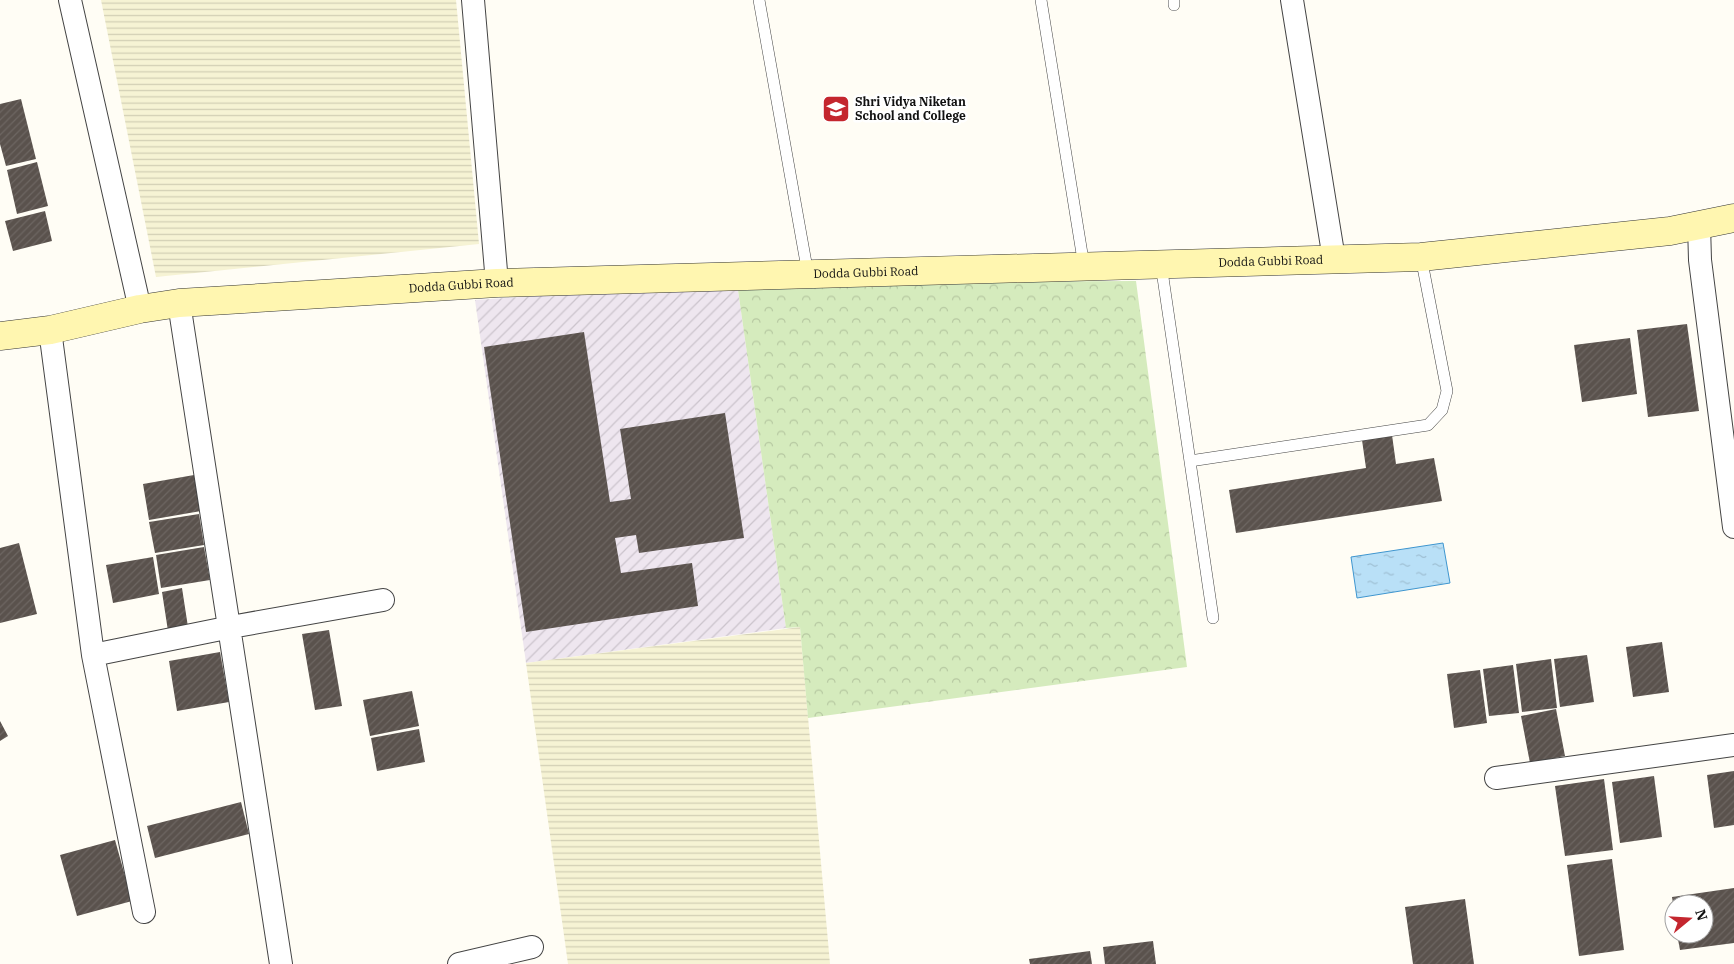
<svg xmlns="http://www.w3.org/2000/svg" width="1734" height="964" font-family="'IBM Plex Serif',serif">
<style>
.industrial{fill:url(#industrial-furrows)}
.farmland{fill:url(#farmland-rules)}
.park{fill:url(#park-crowns)}
.water{fill:url(#water-ripples);stroke:#3f96cf}
.building{fill:url(#building-hatch)}
.lines{fill:none;stroke-linecap:round;stroke-linejoin:round}
.lane-casing{stroke:#444;stroke-width:12}
.street-casing{stroke:#444;stroke-width:24}
.secondary-casing{stroke:#333;stroke-width:29}
.lane{stroke:#fff;stroke-width:11}
.street{stroke:#fff;stroke-width:22}
.secondary{stroke:#fff6b0;stroke-width:28}
.labels{text-anchor:middle;stroke-width:5;stroke-linejoin:round;paint-order:stroke}
.poi-label{font-size:12px;font-weight:bold;fill:#111;stroke:#fff;text-anchor:start}
.street-label{font-size:12px;fill:#111;stroke:#fff}
</style>
<defs>
<pattern id="industrial-furrows" width="10" height="10" patternUnits="userSpaceOnUse" patternTransform="scale(1.25)"><rect width="10" height="10" fill="#eee6ef"/><path d="M-1 1l2-2M0 10L10 0M9 11l2-2" fill="none" stroke="#cbc4cc"/></pattern>
<pattern id="farmland-rules" width="6" height="5" patternUnits="userSpaceOnUse" patternTransform="scale(1.25)"><rect width="6" height="5" fill="#f6f3d4"/><path d="M0 2.5h6" fill="none" stroke="#d2cfb5"/></pattern>
<pattern id="park-crowns" width="20" height="18" patternUnits="userSpaceOnUse" patternTransform="scale(1.25)"><rect width="20" height="18" fill="#d5ebbd"/><path d="M2 6a3 3 0 1 1 6 0M12 15a3 3 0 1 1 6 0" fill="none" stroke="#b6c8a1"/></pattern>
<pattern id="water-ripples" width="26" height="14" patternUnits="userSpaceOnUse" patternTransform="scale(1.25)"><rect width="26" height="14" fill="#b9e0f7"/><path d="M2 4q2-2 4 0t4 0M15 11q2-2 4 0t4 0" fill="none" stroke="#9ebfd3"/></pattern>
<pattern id="building-hatch" width="6" height="6" patternUnits="userSpaceOnUse" patternTransform="scale(1.25)"><rect width="6" height="6" fill="#5a524d"/><path d="M-1 1l2-2M0 6l6-6M5 7l2-2" fill="none" stroke="#6d6662"/></pattern>
</defs>
<rect width="100%" height="100%" fill="#fffdf5"/>
<path class="industrial" d="M737 283 786 628 526 663 475 300Z"/>
<path class="farmland" d="M101 0H456L479 244 156 277Z
M800 627 830 964H568L526 663Z"/>
<path class="park" d="M1136 281 1187 667 808 718 800 627 786 628 737 283Z"/>
<path class="water" d="M1443 543 1450 583 1357 598 1351 557Z"/>
<path class="building" d="M21 99 36 159 6 166 0 144V104Z
M37 162 48 206 17 214 7 170Z
M45 211 52 241 13 251 5 221Z
M1687 324 1699 411 1648 417 1637 330Z
M584 332 610 502 631 499 620 429 725 413 744 538 639 553 636 535 615 538 621 573 692 563 698 606 526 632 484 347Z
M1630 338 1637 394 1582 402 1574 345Z
M1392 435 1396 464 1434 458 1442 501 1236 533 1229 490 1366 468 1362 440Z
M194 475 201 511 149 520 143 484Z
M199 514 204 545 155 553 149 522Z
M19 543 37 614 0 623V548Z
M204 547 210 580 161 588 156 555Z
M153 557 159 594 113 603 106 565Z
M182 588 188 627 168 631 162 592Z
M329 630 342 706 315 710 302 634Z
M1662 642 1669 692 1633 697 1626 647Z
M220 652 229 702 177 711 169 661Z
M1587 655 1594 702 1560 707 1554 659Z
M1551 659 1557 708 1522 712 1516 664Z
M1513 665 1519 713 1489 716 1483 669Z
M1480 670 1487 723 1454 728 1447 674Z
M412 691 419 726 370 736 363 700Z
M1556 709 1565 756 1530 763 1521 716Z
M0 721 8 736 0 741Z
M419 729 425 762 377 771 371 738Z
M1734 771V825L1714 828 1707 775Z
M1654 776 1662 837 1620 843 1612 782Z
M1604 779 1613 850 1565 856 1555 786Z
M241 802 249 834 155 858 147 826Z
M115 840 132 901 77 916 60 855Z
M1612 859 1624 950 1579 956 1567 865Z
M1734 888V943L1680 950 1677 934H1704V904H1673L1672 897Z
M1465 899 1474 964H1413L1405 907Z
M1153 941 1156 964H1105L1103 947Z
M1090 951 1092 964H1030L1029 959Z"/>
<g class="lines">
<g class="lane-casing">
<path id="lane" d="M759 0 808 274
M1041 0 1084 266
M1174 0V5
M1161 264 1213 618
M1190 461 1428 425 1442 410 1447 391 1421 257"/>
</g>
<g class="street-casing">
<path id="street" d="M70 0 140 309
M473 0 497 283
M1292 0 1334 259
M1699 225 1700 260 1734 527
M179 303 281 964
M50 330 93 655 144 912
M93 655 231 627 383 600
M1496 778 1734 745
M459 964 532 947"/>
</g>
<g class="secondary-casing">
<g id="secondary">
<path id="s1" d="M0 336 50 330 140 309 179 303 497 283 1421 257 1670 231 1734 218"/>
</g>
</g>
<use href="#lane" class="lane"/>
<use href="#street" class="street"/>
<use href="#secondary" class="secondary"/>
</g>
<defs>
<g id="university-square" transform="scale(1.4375)"><rect x="-9" y="-9" width="18" height="18" rx="4" fill="#c4262e" stroke="#fff"/><path d="M0-5L7-2L0 1L-7-2ZM-4 1L0 2.5L4 1V4Q0 6-4 4Z" fill="#fff"/></g>
</defs>
<g fill-rule="evenodd">
<use href="#university-square" x="836" y="109"/>
</g>
<g class="labels">
<g class="poi-label">
<text x="855" y="106">Shri Vidya Niketan<tspan x="855" dy="14">School and College</tspan></text>
</g>
<g class="street-label">
<text dy="4" stroke="none"><textPath href="#s1" startOffset="1275">Dodda Gubbi Road</textPath></text>
<text dy="4" stroke="none"><textPath href="#s1" startOffset="870">Dodda Gubbi Road</textPath></text>
<text dy="4" stroke="none"><textPath href="#s1" startOffset="465">Dodda Gubbi Road</textPath></text>
</g>
</g>
<g transform="translate(1689 919) rotate(72)"><circle r="24" fill="#ffffff" stroke="#a0a0a0"/>
<path d="M0-4L9 19L0 12L-9 19Z" fill="#c4262e"/>
<text y="-8" font-size="14" font-weight="bold" text-anchor="middle" fill="#111111">N</text>
</g>
</svg>
